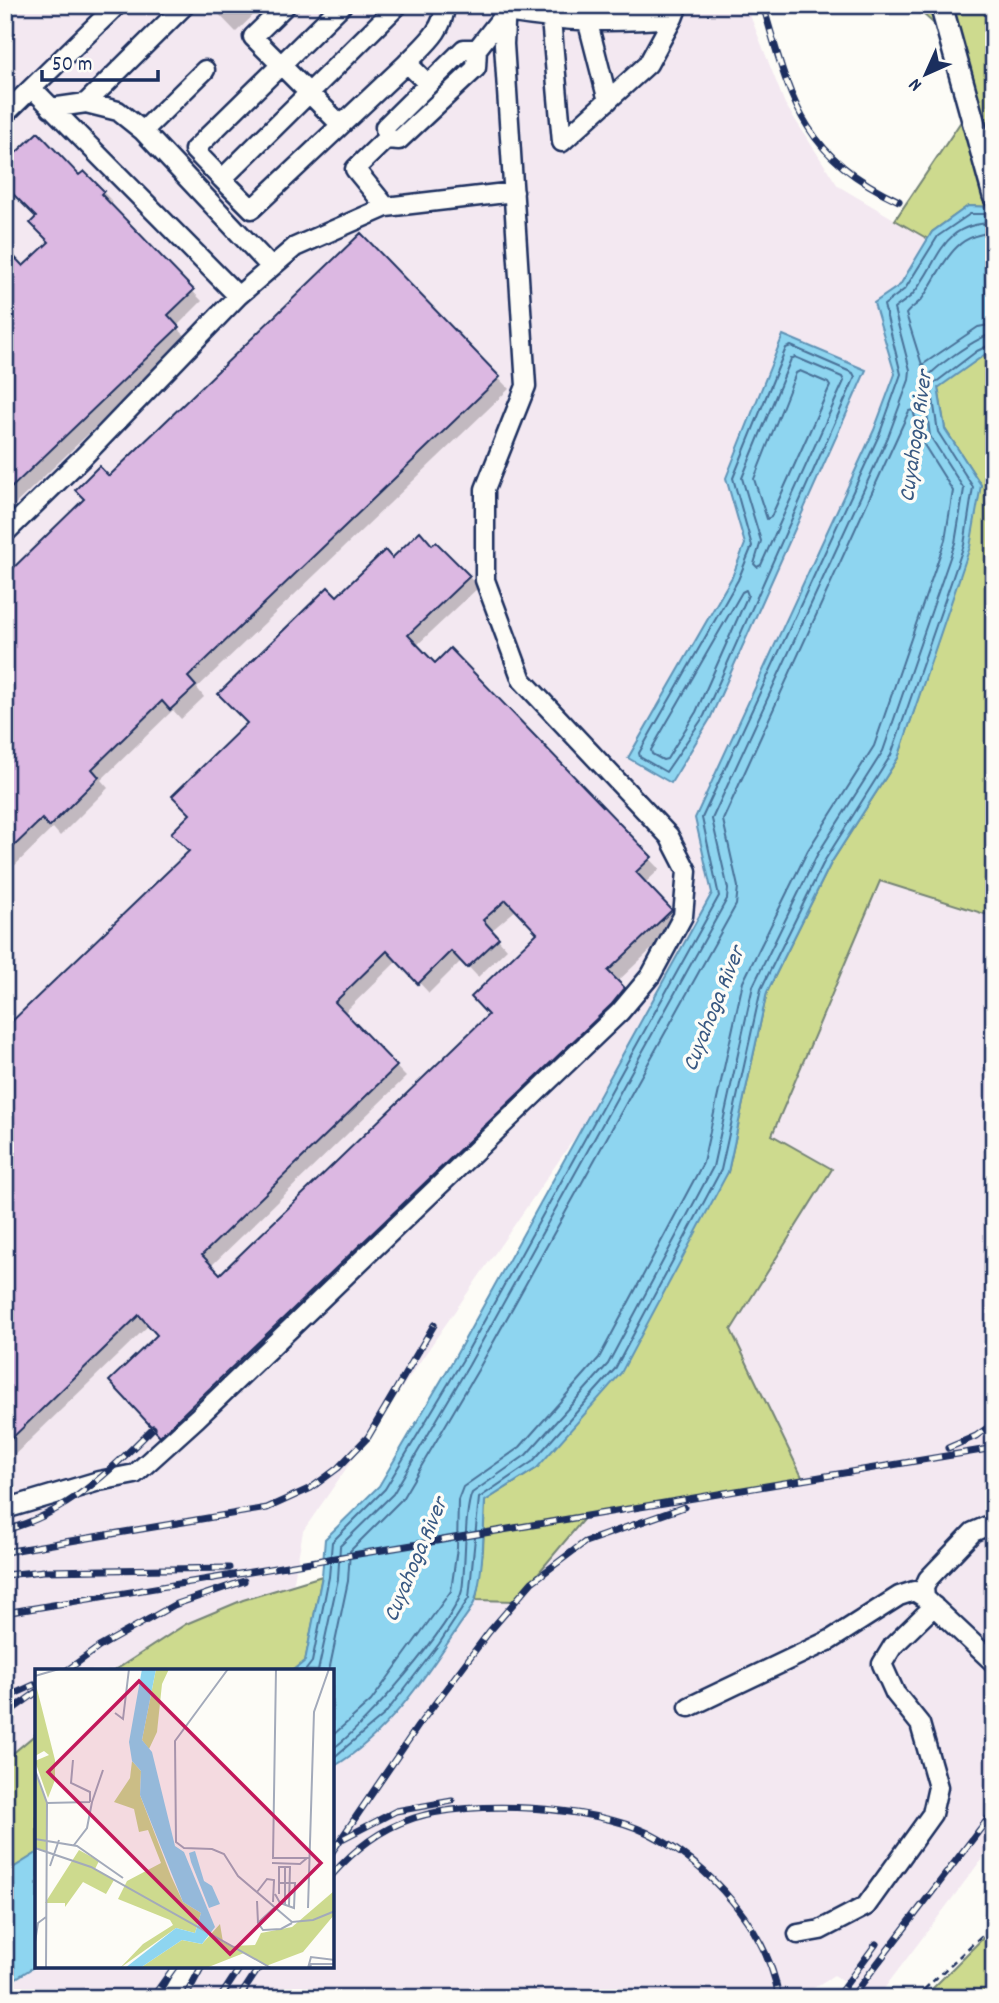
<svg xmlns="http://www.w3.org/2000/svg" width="999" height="2003" font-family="Dekko,sans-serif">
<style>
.built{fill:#f3e8f1}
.green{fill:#cdda8e;stroke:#748476;stroke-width:2}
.water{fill:#8ed5f0;stroke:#6093b6;stroke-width:2}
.shadow{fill:#0003;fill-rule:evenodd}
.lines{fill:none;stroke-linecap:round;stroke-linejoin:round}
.shore{stroke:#497198;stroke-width:2}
.building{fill:#dcb8e2;stroke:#1b2f5e;stroke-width:2;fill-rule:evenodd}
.minor-casing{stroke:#1b2f5e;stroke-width:23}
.major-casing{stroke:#1b2f5e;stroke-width:26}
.path{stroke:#1b2f5e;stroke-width:2.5;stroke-dasharray:7 5;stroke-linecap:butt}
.minor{stroke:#fdfcf7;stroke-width:18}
.major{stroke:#fdfcf7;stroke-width:21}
.rail-casing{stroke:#1b2f5e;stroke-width:7}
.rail{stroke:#fdfcf7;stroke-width:4.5;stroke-dasharray:13;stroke-linecap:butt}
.labels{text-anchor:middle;stroke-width:7;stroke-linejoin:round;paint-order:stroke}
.water-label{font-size:23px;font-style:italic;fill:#385882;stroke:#fdfcf7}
.inset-road{fill:none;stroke:#a3aaba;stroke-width:2}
.view{fill:#c2185b;fill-opacity:0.15;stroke:#c2185b;stroke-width:3.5}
.inset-edge{fill:none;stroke:#1b2f5e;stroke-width:3.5}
</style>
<rect width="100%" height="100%" fill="#fdfcf7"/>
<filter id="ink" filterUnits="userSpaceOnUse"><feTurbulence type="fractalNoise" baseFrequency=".0143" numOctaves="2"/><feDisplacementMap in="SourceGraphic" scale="14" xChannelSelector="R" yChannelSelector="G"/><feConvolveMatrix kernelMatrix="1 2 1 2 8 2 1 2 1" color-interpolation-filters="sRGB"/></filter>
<g filter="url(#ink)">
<path class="built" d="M5 5H746L785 104 838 186 928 239 899 285 875 303 895 374 874 430 695 818 712 893 589 1117 303 1531 293 1586 243 1600 186 1624 114 1670 37 1671V1733L5 1760Z
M881 881 994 917V1843L877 1998H870L834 1975 798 1998H5V1985L37 1965 332 1966 333 1767 346 1759 390 1719 445 1648 476 1600 515 1601 586 1516 803 1479 731 1330 831 1169 772 1135Z"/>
<path class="green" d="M913 5H994V207L968 206 932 232 928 239 895 220 970 108 951 39Z
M994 348V917L880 881 772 1135 832 1169 731 1330 803 1479 586 1516 515 1601 476 1600 483 1550 485 1501 537 1468 728 1172 767 992 831 863 898 758 938 639 981 485 945 429 938 387Z
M322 1576 305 1662 294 1670 114 1671 186 1624 243 1600Z
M37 1733V1853L5 1873V1760Z
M994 1929V1998H923L987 1934Z"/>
<path class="water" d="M968 206 994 207V348L938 388 945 429 981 485 970 547 898 758 831 863 767 992 728 1172 621 1373 537 1468 485 1501C483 1533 484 1566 476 1597 474 1608 463 1619 457 1629 425 1678 385 1737 333 1767L332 1671 294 1670 305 1661 322 1576 325 1539 379 1486 455 1357 712 893 695 818 874 430 895 374 874 303 900 285 932 232Z
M783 335 866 370 710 719 671 783 628 758 732 577 745 544 726 478Z
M37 1853V1965L5 1985V1873Z"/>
<path class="shadow" d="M210 5H264L236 32Z
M84 173 113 202 110 206 202 301 176 327 188 338 5 514V249L23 268 51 242Z
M361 236 509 389 197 688 204 697 181 719 173 710 101 780 108 788 60 836 53 828 5 875V578Z
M436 544 479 587 416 646 435 665 450 650 660 869 645 883 681 921 617 982 634 999 172 1444 111 1381 160 1335 150 1324 5 1464V1030L191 851 193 814 250 723 337 598 392 560ZM517 909 540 933 491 1015 220 1276 211 1266 406 1077 344 1013 398 960 429 993 462 960 478 977 507 949 491 931Z"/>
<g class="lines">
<path class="shore" d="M994 233C951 233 943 269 922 299 917 305 910 308 906 314L922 365 978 327 994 324
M791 346 853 373 855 377 704 716 666 772 640 757 639 753 738 580 752 546 733 478 786 348Z
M795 357 842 377 844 381 761 565 757 567 754 564 761 541 742 478 791 359Z
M800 371 828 383 830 386 771 517 767 519 754 479 796 373Z
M746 590 748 595 696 712 667 759 663 760 652 754 651 750 742 592Z
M305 1671 312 1662 329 1577 332 1542 385 1489 462 1361 719 896 702 818 880 433 901 374 884 305 905 289 938 236 970 214H994
M318 1671 338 1579 340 1546 393 1494 469 1365 727 899 728 889 712 819 888 437 909 380 910 370 894 309C900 304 907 300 912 295 941 261 939 223 994 223
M329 1671 348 1581 350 1551 402 1499 478 1370 736 905 738 887 723 820 909 411 913 410 921 440 953 491 945 540 874 746 808 850 743 982 703 1163 599 1358 520 1447 463 1487 458 1500 457 1548 451 1591 371 1701 332 1736
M332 1749C361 1731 456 1621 462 1590 466 1565 464 1511 472 1493L526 1455 608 1364 713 1167 753 986 817 855 883 751 955 543 964 489 930 436 923 383C930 370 979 335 994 334
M332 1759 385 1714 439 1644 469 1598 479 1498 532 1462 615 1369 721 1170 761 989 825 860 891 755 964 545 973 487 938 432 931 386 977 351 994 343"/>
</g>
<path class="building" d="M38 132 79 175 84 171 104 191 101 194 194 290 168 315 179 327 5 494V247L23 266 49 242 30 223 36 217 5 186V163Z
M361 233 500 377 188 677 196 686 170 710 162 701 92 769 99 777 49 827 42 819 5 855V576L84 499 75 490 99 466 109 476Z
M420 531 432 545 436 542 470 576 408 635 435 663 450 648 652 857 636 872 672 910 608 971 625 988 612 1004 160 1436 109 1381 157 1335 139 1315 5 1445V1028L189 851 171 833 190 814 172 796 247 723 218 694 328 587 337 596 385 550 392 558ZM506 900 537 933 471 997 488 1015 220 1274 202 1255 397 1066 335 1002 387 951 418 984 451 951 467 968 499 938 483 920Z"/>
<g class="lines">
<g class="minor-casing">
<path id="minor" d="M286 5 253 37 341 125
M342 5 194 150 222 179 398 5
M506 12 477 49 476 68 399 140 386 139 355 169 386 207 514 192
M506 12C568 22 611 23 673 18L678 5
M551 19 562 142
M588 23 608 101
M427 83 407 63C424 45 444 31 445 5
M86 103 185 5
M51 108 86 103 118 111 143 131 271 267
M5 114 117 5
M143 131 205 70
M386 139 385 127 464 49H477
M562 142 648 64 673 18
M222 179 252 209 407 63
M238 296 295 247 386 207
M5 533 83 457 238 296 32 88
M5 1509 99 1481 135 1474 197 1418 620 1012 651 975 683 916 687 871 669 836 522 680 485 580V489L526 386 504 44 506 5
M925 1598 924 1588 928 1579 973 1532 994 1523
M689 1707 830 1640 899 1596 914 1591 925 1598 994 1663
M798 1934 820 1930 866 1906 932 1814 938 1787 920 1724 895 1693 882 1664 893 1646 934 1606
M170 1998 188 1966"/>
</g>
<g class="major-casing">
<path id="major" d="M941 5 994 196"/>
</g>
<path class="path" d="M915 1998 994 1924"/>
<use href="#minor" class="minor"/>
<use href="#major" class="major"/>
<g class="rail-casing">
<path id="rail" d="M763 5C791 101 802 156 899 201
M948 1448 976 1436 994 1423
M5 1530C67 1514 109 1472 153 1428
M5 1552 267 1508 311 1488 338 1468 368 1437 434 1325
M5 1575 44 1571 229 1568
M5 1613 994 1448
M66 1671 99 1647 174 1605 244 1581
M5 1698 34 1685
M5 1715 37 1692
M344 1838 396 1811 452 1801
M332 1852 418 1726 489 1632 532 1582 585 1542 684 1507
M332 1875C355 1849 380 1829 414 1818 471 1799 594 1806 648 1833 709 1864 768 1929 779 1998
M152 1998 175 1966
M185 1998 202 1966
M220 1998 241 1966
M239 1998 260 1966
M836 1998 876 1944
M851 1998 994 1811"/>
</g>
<use href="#rail" class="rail"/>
</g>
</g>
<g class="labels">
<g class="water-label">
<text transform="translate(914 436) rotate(-82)" y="8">Cuyahoga River</text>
<text transform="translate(712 1008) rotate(-68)" y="8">Cuyahoga River</text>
<text transform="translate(414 1559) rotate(-67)" y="8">Cuyahoga River</text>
</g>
</g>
<g transform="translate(35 1669)">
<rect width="299" height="299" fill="#fdfcf7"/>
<path d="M121 0H134L127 15 122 63 114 80 107 71ZM0 12 20 91V111L13 129 0 92 14 86 9 82 0 87ZM97 92 106 102 105 126 136 207 148 233 166 244 160 264 141 259 85 299 108 275 138 256 135 251 83 230 92 212 126 194 113 161 104 163 99 140 79 133 95 109ZM0 101 12 134V182L0 179ZM44 181 64 192 60 200 79 211 71 225 48 213 30 238V234H10ZM299 222V246L268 283 231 297 209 284 171 299H105L147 271 167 275 185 255 188 273 196 277 220 276 226 264 257 258Z" fill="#cdda8e"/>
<path d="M107 0H121L107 71 117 83 140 177 149 183 180 258 167 275 147 271 105 299H90L141 259 160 264 166 244 148 233 105 126 106 102 97 92 94 73ZM160 182 169 212 177 217 185 235 174 239 156 193 154 184Z" fill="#8ed5f0"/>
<path class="inset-road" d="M193 0 140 72 141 173 149 179 177 180 189 185 203 207 257 253 278 251 300 242M241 0 238 189H275M0 7 24 0M80 44 88 50 94 0M38 91 36 114 55 123V133M0 101 12 134 11 299M57 133 68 101M12 134 55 133M0 170 42 177 88 209M39 176 52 159 57 133M0 179 56 198 236 299M237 194 265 195 272 189M15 197 24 171M222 223 232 210 239 211 238 233M240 225 245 234 259 239 260 214H244M244 225V198H250M222 232 223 254M250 235V198H255L254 237M239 239 223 254 228 261 246 260 257 254M273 239 279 43 294 0M0 273 3 254 11 248M273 299 276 288 300 291M275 299 276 295H300"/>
<path class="view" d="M104 12 286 194 195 285 13 103Z"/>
<rect width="299" height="299" class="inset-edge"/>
</g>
<rect width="999" height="2003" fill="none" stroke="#fdfcf7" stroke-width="28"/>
<rect x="14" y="14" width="971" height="1975" fill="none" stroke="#1b2f5e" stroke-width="2.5" filter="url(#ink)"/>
<g transform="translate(926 74) rotate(225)" stroke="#fdfcf7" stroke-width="5" paint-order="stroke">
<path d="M0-5L12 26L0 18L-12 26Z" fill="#1b2f5e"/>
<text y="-10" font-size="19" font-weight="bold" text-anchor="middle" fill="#1b2f5e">N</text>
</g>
<path d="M42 70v10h116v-10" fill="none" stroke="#1b2f5e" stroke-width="3.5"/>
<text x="52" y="70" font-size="21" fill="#1b2f5e" stroke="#fdfcf7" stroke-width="5" paint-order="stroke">50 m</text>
</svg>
